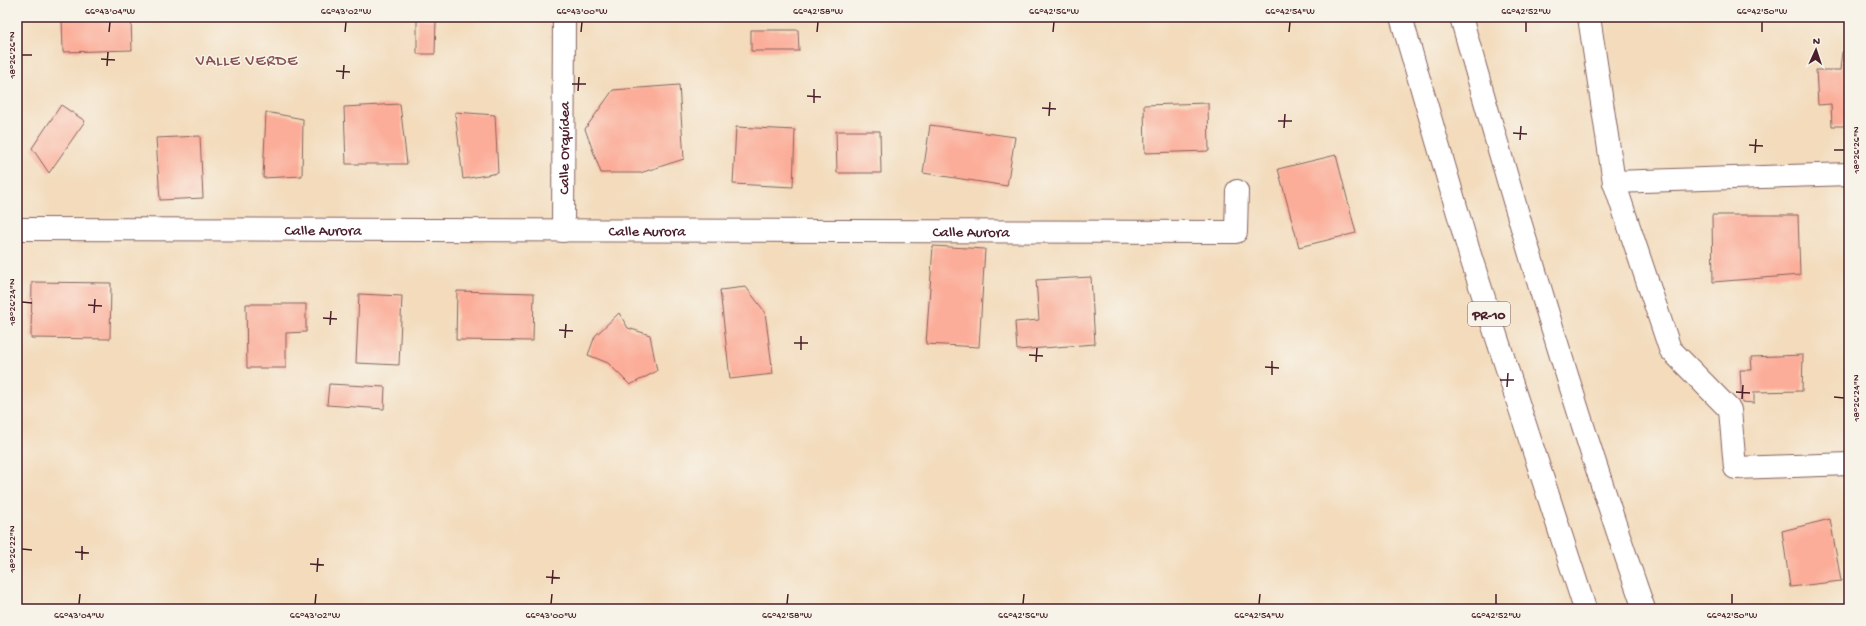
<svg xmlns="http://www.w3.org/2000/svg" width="1866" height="626" font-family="'Gochi Hand',sans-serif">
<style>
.building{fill:#fbad99}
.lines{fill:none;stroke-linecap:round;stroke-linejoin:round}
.minor-casing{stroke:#85615e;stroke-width:24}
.trunk-casing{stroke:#85615e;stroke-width:24}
.minor{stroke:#fff;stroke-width:22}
.trunk{stroke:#fff;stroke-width:22}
.ticks{fill:none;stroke:#4a1f2b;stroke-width:1.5}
.labels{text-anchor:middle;stroke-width:3;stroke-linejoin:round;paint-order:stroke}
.shield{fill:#f7f3e8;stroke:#7e5f64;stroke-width:1}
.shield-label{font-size:14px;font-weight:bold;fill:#4a1f2b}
.street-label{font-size:15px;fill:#4a1f2b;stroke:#f7f3e8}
.neighbourhood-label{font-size:16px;letter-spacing:1px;fill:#885152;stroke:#f7f3e8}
.neatline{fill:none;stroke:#4a1f2b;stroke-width:1.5}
.ticks-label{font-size:10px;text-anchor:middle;fill:#4a1f2b}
</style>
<rect width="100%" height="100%" fill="#f7f3e8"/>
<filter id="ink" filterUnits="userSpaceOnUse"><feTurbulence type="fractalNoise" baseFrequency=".025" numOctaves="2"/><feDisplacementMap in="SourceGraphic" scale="8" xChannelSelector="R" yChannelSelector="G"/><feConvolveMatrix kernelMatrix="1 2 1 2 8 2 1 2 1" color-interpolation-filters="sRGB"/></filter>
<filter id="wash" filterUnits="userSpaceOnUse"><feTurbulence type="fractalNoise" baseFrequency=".012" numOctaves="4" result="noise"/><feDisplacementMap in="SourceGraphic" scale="16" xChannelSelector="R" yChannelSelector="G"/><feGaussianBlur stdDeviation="0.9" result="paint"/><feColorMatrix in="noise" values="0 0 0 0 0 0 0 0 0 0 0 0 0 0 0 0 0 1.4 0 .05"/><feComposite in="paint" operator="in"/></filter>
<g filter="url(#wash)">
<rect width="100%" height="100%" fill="#f3dbbc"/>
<g id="blocks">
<path class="building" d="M62 17H131L132 50 63 52Z
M417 19 436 20 435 54H417Z
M751 30H798L799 51H751Z
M1849 49V126H1832L1831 104 1818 105 1816 70H1840L1842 52Z
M679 85 684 159 640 173H601L585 129 613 90Z
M1208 103 1209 151 1145 153 1144 105Z
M400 104 407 164H346L344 107Z
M61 105 85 121 49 173 32 148Z
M266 112 303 119 302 176 263 178Z
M455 112 495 115 498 173 463 179Z
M930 125 1015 137 1007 186 923 173Z
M736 127 795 130 793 187 733 184Z
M836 131H880L881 173H837Z
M200 136 203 198 160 200 156 138Z
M1336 155 1356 233 1299 247 1278 169Z
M1712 215H1798L1800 275 1713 282Z
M933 246 985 249 979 347 926 344Z
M1091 277 1095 344 1017 350 1015 322 1039 320 1036 280Z
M32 282 111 283 110 339 31 338Z
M746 287 765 312 773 374 730 379 720 290Z
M457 291 534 293 533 341 456 340Z
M359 294 402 296 399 365 356 363Z
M246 304H306V332L286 333V368H247Z
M619 313 628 328 650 335 657 371 630 385 608 363 588 355 595 336Z
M1803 355 1802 391 1754 392V403L1742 402 1740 370H1752L1751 357Z
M329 384 385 387 384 409 327 405Z
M1830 519 1841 581 1790 587 1782 531Z"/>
</g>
</g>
<g filter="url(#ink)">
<use href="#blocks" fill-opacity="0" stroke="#85615e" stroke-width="1"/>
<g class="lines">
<g class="minor-casing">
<g id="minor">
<path d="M1589 17 1614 182 1670 349 1730 410 1735 468 1849 464"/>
<path d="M1614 182 1849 174"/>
<path id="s1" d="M17 229 1236 232 1237 191"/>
<path id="s2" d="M563 231 564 17"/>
</g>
</g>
<g class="trunk-casing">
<path id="trunk" d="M1401 17 1470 255 1585 609
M1461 17C1517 216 1576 414 1644 609"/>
</g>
<use href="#minor" class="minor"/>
<use href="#trunk" class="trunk"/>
</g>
</g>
<path class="ticks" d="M109 32 110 22M345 32 346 22M581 32 582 22M817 32 818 22M1053 32 1054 22M1289 32 1290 22M1526 32V22M1762 32V22M22 55H32M101 59 115 60M107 66 108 52M336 71 350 72M343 79 344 65M572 84H586M578 91 579 77M807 96 821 97M814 103V89M1042 108 1056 109M1049 116 1050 102M1278 121H1292M1284 128 1285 114M1513 133 1527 134M1520 140 1521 126M1749 145 1763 146M1834 150H1844M1755 153 1756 139M22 302 32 303M88 305 102 306M94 313 95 299M323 318 337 319M330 325 331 311M559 330 573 331M565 338 566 324M794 343H808M801 350V336M1029 355 1043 356M1036 362 1037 348M1265 367 1279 368M1272 375V361M1500 380H1514M1507 387 1508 373M1736 392 1750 393M1834 397 1844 398M1742 399 1743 385M22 549 32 550M75 552 89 553M82 560V546M310 564 324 565M317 572 318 558M546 577 560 578M552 584 553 570M79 604 80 594M315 604 316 594M551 604 552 594M787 604 788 594M1023 604 1024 594M1259 604 1260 594M1496 604V594M1732 604V594"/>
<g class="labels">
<rect class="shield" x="1468" y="302" width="42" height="24" rx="3"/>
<g class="shield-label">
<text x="1489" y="319">PR-10</text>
</g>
<g class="street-label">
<text dy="5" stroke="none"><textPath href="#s2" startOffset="83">Calle Orquídea</textPath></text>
<text dy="5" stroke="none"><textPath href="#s1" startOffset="306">Calle Aurora</textPath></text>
<text dy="5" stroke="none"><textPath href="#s1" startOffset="630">Calle Aurora</textPath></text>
<text dy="5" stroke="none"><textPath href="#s1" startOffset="954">Calle Aurora</textPath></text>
</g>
<g class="neighbourhood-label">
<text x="247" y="65">VALLE VERDE</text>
</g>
</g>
<rect width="1866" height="626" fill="none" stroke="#f7f3e8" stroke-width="44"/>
<g transform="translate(1816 50) rotate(3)" stroke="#f7f3e8" stroke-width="3" paint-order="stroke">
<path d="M0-3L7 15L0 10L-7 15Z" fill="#4a1f2b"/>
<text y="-6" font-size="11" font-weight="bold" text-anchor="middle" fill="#4a1f2b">N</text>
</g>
<rect x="22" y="22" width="1822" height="582" class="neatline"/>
<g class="ticks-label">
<text x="110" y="14">66°43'04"W</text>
<text x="346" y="14">66°43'02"W</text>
<text x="582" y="14">66°43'00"W</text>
<text x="818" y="14">66°42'58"W</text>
<text x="1054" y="14">66°42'56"W</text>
<text x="1290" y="14">66°42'54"W</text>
<text x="1526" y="14">66°42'52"W</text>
<text x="1762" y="14">66°42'50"W</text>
<text transform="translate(11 55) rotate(-90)" y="4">18°26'26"N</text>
<text transform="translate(1855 150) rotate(-90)" y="4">18°26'26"N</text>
<text transform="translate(11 302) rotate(-90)" y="4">18°26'24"N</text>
<text transform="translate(1855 398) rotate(-90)" y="4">18°26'24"N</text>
<text transform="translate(11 549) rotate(-90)" y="4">18°26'22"N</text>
<text x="79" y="618">66°43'04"W</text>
<text x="315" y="618">66°43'02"W</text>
<text x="551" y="618">66°43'00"W</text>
<text x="787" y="618">66°42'58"W</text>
<text x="1023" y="618">66°42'56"W</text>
<text x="1259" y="618">66°42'54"W</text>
<text x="1496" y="618">66°42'52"W</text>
<text x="1732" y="618">66°42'50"W</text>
</g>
</svg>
